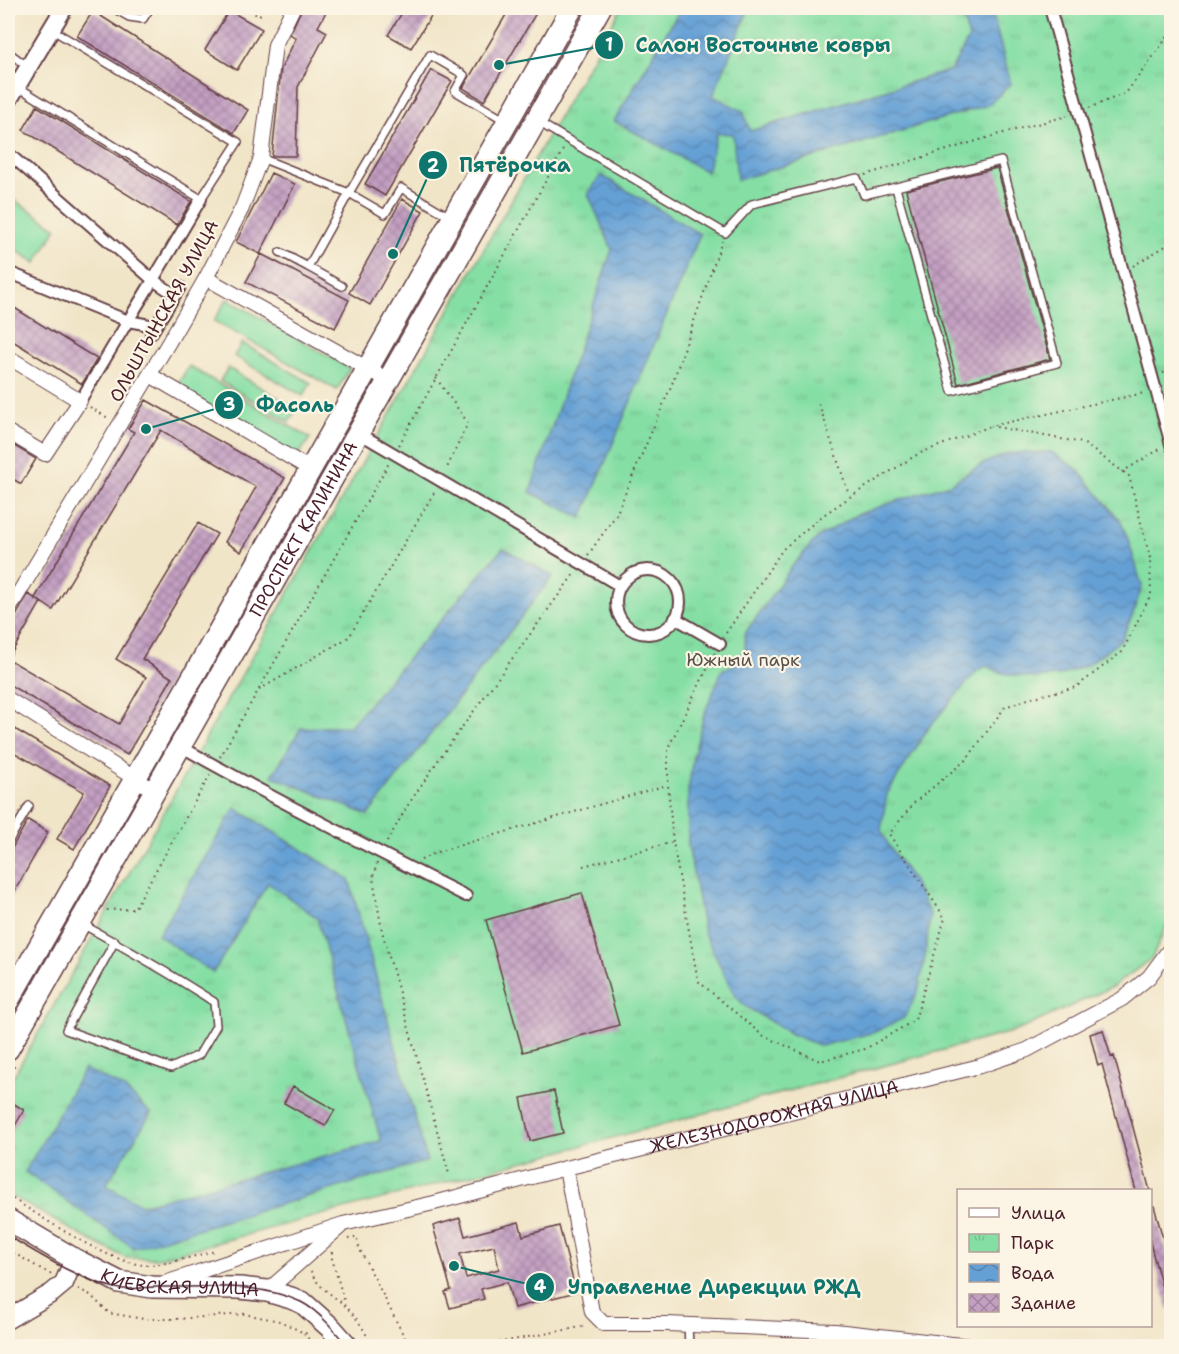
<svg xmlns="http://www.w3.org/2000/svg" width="1179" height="1354" font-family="'Shantell Sans',sans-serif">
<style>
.green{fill:#85dfa5;stroke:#687f68;stroke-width:1.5}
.park{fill:url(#park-tufts);stroke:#687f68;stroke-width:1.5}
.water{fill:url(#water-waves);stroke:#586080;stroke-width:1.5}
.building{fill:url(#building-cross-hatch);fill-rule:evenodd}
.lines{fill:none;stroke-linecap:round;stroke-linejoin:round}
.service-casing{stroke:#633d43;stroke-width:10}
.pedestrian-casing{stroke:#633d43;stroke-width:14}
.minor-casing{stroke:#633d43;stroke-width:16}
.tertiary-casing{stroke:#633d43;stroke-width:20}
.secondary-casing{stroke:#633d43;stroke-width:21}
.primary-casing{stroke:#633d43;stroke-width:24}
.path{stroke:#633d43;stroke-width:2;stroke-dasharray:1.5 4.5;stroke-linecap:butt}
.service{stroke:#fff;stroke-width:7}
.pedestrian{stroke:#fff;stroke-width:10}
.minor{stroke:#fff;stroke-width:14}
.tertiary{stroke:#fff;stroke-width:16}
.secondary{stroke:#fff;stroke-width:18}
.primary{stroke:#fff;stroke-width:21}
.tram{stroke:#4a1f2b;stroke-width:1.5}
.labels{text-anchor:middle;stroke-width:4.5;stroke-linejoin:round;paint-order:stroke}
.street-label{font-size:18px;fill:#4a1f2b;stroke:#fcf5e5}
.park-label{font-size:18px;fill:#594f4a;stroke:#fcf5e5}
.leader{fill:none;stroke:#0f766e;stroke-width:2}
.callout-dot{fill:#0f766e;stroke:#fcf5e5;stroke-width:2}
.mark-label{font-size:18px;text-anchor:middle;font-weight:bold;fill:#fff}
.callout-label{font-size:20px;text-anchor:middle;font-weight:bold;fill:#0f766e;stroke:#fcf5e5;stroke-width:4.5;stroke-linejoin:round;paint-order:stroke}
</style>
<defs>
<pattern id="park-tufts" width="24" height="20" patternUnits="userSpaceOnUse" patternTransform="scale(1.5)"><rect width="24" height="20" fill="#85dfa5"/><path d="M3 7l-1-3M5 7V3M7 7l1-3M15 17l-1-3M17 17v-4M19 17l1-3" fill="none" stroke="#74bf8e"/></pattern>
<pattern id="water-waves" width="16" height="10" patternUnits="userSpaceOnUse" patternTransform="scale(1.5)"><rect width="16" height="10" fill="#65a0d5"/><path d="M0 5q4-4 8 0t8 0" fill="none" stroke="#5582ad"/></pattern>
<pattern id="building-cross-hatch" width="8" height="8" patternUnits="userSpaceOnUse" patternTransform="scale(1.5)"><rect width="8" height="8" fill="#c39fc2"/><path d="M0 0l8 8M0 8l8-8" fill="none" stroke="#a0819e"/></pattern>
</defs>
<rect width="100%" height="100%" fill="#fcf5e5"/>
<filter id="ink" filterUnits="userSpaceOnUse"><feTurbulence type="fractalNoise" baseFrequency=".0167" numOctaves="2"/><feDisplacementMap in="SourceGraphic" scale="12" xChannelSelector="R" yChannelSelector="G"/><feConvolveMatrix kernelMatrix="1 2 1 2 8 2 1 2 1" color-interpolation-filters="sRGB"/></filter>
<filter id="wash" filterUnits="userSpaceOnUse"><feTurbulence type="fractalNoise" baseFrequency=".008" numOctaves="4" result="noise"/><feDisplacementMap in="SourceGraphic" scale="24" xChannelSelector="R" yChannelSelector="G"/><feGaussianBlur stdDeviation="1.35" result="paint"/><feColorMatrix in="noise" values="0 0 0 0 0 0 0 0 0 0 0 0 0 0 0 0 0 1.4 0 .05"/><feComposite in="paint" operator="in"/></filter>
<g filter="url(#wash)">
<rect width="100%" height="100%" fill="#f1e5c8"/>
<path class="green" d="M8 196 57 228 36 263 8 245Z
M227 299 350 368 337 390 214 321Z
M242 343 311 383 303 396 234 356Z
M189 366 310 438 297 458 176 387Z
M228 368 297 409 289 422 220 381Z"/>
<path class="park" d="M621 8H1171L1172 914 1152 958 1112 987 1019 1030 159 1258H126L84 1237 8 1194V1086Z"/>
<path class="water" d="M681 8H734L747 13 713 96 743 111 750 131 951 70 969 38 960 8H991L1011 84 988 105 737 180 733 134 717 133 707 172 614 121Z
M601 175 700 234 582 518 530 492 612 249 588 194Z
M1051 452 1077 469 1120 520 1128 539 1142 586 1133 614 1121 640 1087 665 1059 676 1033 678 1001 673 986 666 978 670 929 727 887 794 881 830 889 846 911 878 930 914 925 957 918 992 904 1018 875 1032 821 1046 791 1034 745 1006 734 994 704 933 688 845V791L693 758 704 715 722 670C740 664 749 654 744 635L793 565 817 538 856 515 911 496 950 484 982 464 1009 453Z
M503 548 553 576 368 815 272 776 301 728 350 726Z
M235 808 349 879 427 1161 134 1248 25 1172 84 1069 122 1087 151 1113 106 1185 141 1205 381 1141 317 918 268 883 213 973 158 935Z"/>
<g id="blocks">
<path class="building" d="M302 8H328L318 27 327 32 298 87 296 156H272L281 69 296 38 290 34Z
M405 8H436L411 48 388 35Z
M510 8H539L484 101 463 88Z
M93 11 248 110 234 133 77 36Z
M230 11 262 29 237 70 205 50 228 12Z
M431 70 452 81 385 196 365 184Z
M37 106 191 201 177 225 23 130Z
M997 168 1050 359 958 384 906 190Z
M271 173 295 184 260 254 236 242Z
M402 199 423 211 370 305 349 293Z
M261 254 349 300 335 328 246 282Z
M8 304 97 359 82 384 8 338Z
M146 400 285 478 241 552 225 542 256 487 161 430 53 610 41 602 8 659 119 724 146 677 116 659 198 523 217 534 142 659 172 678 127 755 8 684V623L16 616 28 594 41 602 35 598 134 432 128 429Z
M8 442 36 459 21 484 8 476Z
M8 725 110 786 74 849 57 839 84 792 8 749Z
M28 820 48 832 8 903V855Z
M582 893 619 1025 523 1052 486 920Z
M1103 1030 1111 1057 1114 1056 1150 1191H1136L1102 1064 1098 1066 1090 1034Z
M293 1086 335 1110 325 1126 284 1103Z
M554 1091 563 1133 530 1141 521 1098Z
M8 1100 24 1110 8 1138Z
M1150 1206H1154L1172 1271V1308L1168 1309 1150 1243Z
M460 1218 465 1236 519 1222 523 1236 559 1226 576 1292 514 1308 507 1282 481 1289 484 1299 450 1308 445 1292 451 1290 433 1226ZM494 1246 499 1269 466 1278 460 1254Z"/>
</g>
</g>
<g filter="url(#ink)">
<use href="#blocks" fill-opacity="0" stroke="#633d43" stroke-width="1.5"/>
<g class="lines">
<g class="service-casing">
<path id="service" d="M113 8 129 17 143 19 150 8
M8 52 28 67
M18 87 201 199 238 142 51 29
M538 122 725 233 752 204 857 178 864 195 1001 161 1057 363 952 391 896 188
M261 158 349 193 308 267 342 286
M450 217 401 188 385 214 349 193 430 55 464 75 455 91 506 121
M280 252 308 267
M8 842 29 806
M82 924C127 949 171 974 214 1002L216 1026 199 1055 171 1068 66 1030 115 941
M688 1325 689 1346"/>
</g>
<g class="pedestrian-casing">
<path id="pedestrian" d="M1050 8 1172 448
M8 153 153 280 201 199
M8 272 128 321 80 401
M155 326 128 321 153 280 174 294
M151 334 180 287
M357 432 620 586
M616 602a32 32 0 1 1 64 0a32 32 0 1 1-64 0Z
M675 618 720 644
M180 746C274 799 370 848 466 896"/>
</g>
<g class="minor-casing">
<g id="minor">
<path d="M206 278 388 380"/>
<path d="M8 357 80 401 45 454 8 432"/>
<path d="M150 375 310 469"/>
<path d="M8 611 169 342 206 278 242 208 261 158 275 45 293 8"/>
<path d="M8 699 155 791"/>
<path d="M566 1168 592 1312 604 1324H667L835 1331 970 1346"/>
<path id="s1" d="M165 1283 343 1224 434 1203 566 1168 980 1066 1027 1050 1122 999 1149 977 1172 946"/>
<path d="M267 1291 340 1227"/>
</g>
</g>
<g class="tertiary-casing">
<path id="tertiary" d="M8 101 64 8"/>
</g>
<g class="secondary-casing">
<path id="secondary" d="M8 1319 52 1293 64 1283 74 1259"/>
</g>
<g class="primary-casing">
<g id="primary">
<path d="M8 1001 135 779 572 8"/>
<path id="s2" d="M8 1049 600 8"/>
<path id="s3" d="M8 1220 74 1259 119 1282 152 1287 240 1288 267 1291 291 1298 303 1303 330 1327 347 1346"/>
</g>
</g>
<path class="path" d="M244 8 259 16 264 8
M1089 108 1126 93 1172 31
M865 175 996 135 1067 116
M1133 266 1172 242
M1163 373 1172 370
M436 378 468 423 446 470
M819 404 849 495
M90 407 108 418
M399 445 564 148
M1122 472 1160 449
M588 555 616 515 672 384 722 241
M726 633 783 549 822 516 850 497 918 454 991 426 1144 393
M715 653 668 748V785L673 842 698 981 762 1035 820 1061 865 1049 915 1020 945 918 889 834 914 803 967 759 1005 707 1031 698 1076 687 1122 652 1151 594 1150 558 1129 476 1083 443 991 426
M259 690 349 637 435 491
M220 757 389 463
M387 842 408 805 441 756 574 574
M421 860 437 852 667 785
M377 863 373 878 382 931 449 1174
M583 866 673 842
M107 910 134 909 210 775
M8 1078 15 1065
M8 1196C41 1216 106 1262 144 1265 164 1266 196 1255 216 1251
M348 1239 357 1237 359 1248 409 1346
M8 1250 52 1275
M332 1252 331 1255 345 1304
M311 1271C316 1287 334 1295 345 1306 357 1317 365 1331 372 1346
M78 1289 89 1294 109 1313 144 1319H176L244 1314 280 1321 304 1333 311 1334
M304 1333 314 1346
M481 1346 586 1326"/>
<use href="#service" class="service"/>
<use href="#pedestrian" class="pedestrian"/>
<use href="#minor" class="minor"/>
<use href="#tertiary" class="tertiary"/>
<use href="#secondary" class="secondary"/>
<use href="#primary" class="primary"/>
<path class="tram" d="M8 1236C40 1255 78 1279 115 1288 127 1291 143 1287 156 1287 203 1288 257 1281 301 1302 319 1311 335 1331 347 1346"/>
</g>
</g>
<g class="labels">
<g class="street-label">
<text transform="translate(164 311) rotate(-61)" y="6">ОЛЬШТЫНСКАЯ УЛИЦА</text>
<text dy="6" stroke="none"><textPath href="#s2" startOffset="598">ПРОСПЕКТ КАЛИНИНА</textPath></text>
<text dy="6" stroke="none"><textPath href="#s1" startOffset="632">ЖЕЛЕЗНОДОРОЖНАЯ УЛИЦА</textPath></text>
<text dy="6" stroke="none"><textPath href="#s3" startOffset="188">КИЕВСКАЯ УЛИЦА</textPath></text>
</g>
<g class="park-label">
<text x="743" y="666">Южный парк</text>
</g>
</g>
<path class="leader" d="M499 65L609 45M393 254L433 165M146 429L229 405M454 1266L540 1287"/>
<g class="callout-dot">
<circle cx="499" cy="65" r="6"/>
<circle cx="393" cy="254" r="6"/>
<circle cx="146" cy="429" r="6"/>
<circle cx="454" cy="1266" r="6"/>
<circle cx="609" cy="45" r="15"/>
<circle cx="433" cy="165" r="15"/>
<circle cx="229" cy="405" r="15"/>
<circle cx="540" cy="1287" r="15"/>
</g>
<g class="mark-label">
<text x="609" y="51">1</text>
<text x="433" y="172">2</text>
<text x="229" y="411">3</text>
<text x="540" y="1293">4</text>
</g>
<g class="callout-label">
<text x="763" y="52">Салон Восточные ковры</text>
<text x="515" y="172">Пятёрочка</text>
<text x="295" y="412">Фасоль</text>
<text x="714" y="1294">Управление Дирекции РЖД</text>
</g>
<rect width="1179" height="1354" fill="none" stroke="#fcf5e5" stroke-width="30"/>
<rect x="957" y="1189" width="195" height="138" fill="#fcf5e5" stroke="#b59f9b" stroke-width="1.5"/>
<rect x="969" y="1208" width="30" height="9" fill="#ffffff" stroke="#b59f9b" stroke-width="1.5"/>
<text x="1011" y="1219" font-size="18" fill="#4a1f2b">Улица</text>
<rect x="969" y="1234" width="30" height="18" fill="url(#park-tufts)" stroke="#b59f9b" stroke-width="1.5"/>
<text x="1011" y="1249" font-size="18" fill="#4a1f2b">Парк</text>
<rect x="969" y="1264" width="30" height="18" fill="url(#water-waves)" stroke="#b59f9b" stroke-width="1.5"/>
<text x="1011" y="1279" font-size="18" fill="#4a1f2b">Вода</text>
<rect x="969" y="1294" width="30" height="18" fill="url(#building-cross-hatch)" stroke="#b59f9b" stroke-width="1.5"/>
<text x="1011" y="1309" font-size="18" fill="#4a1f2b">Здание</text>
</svg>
